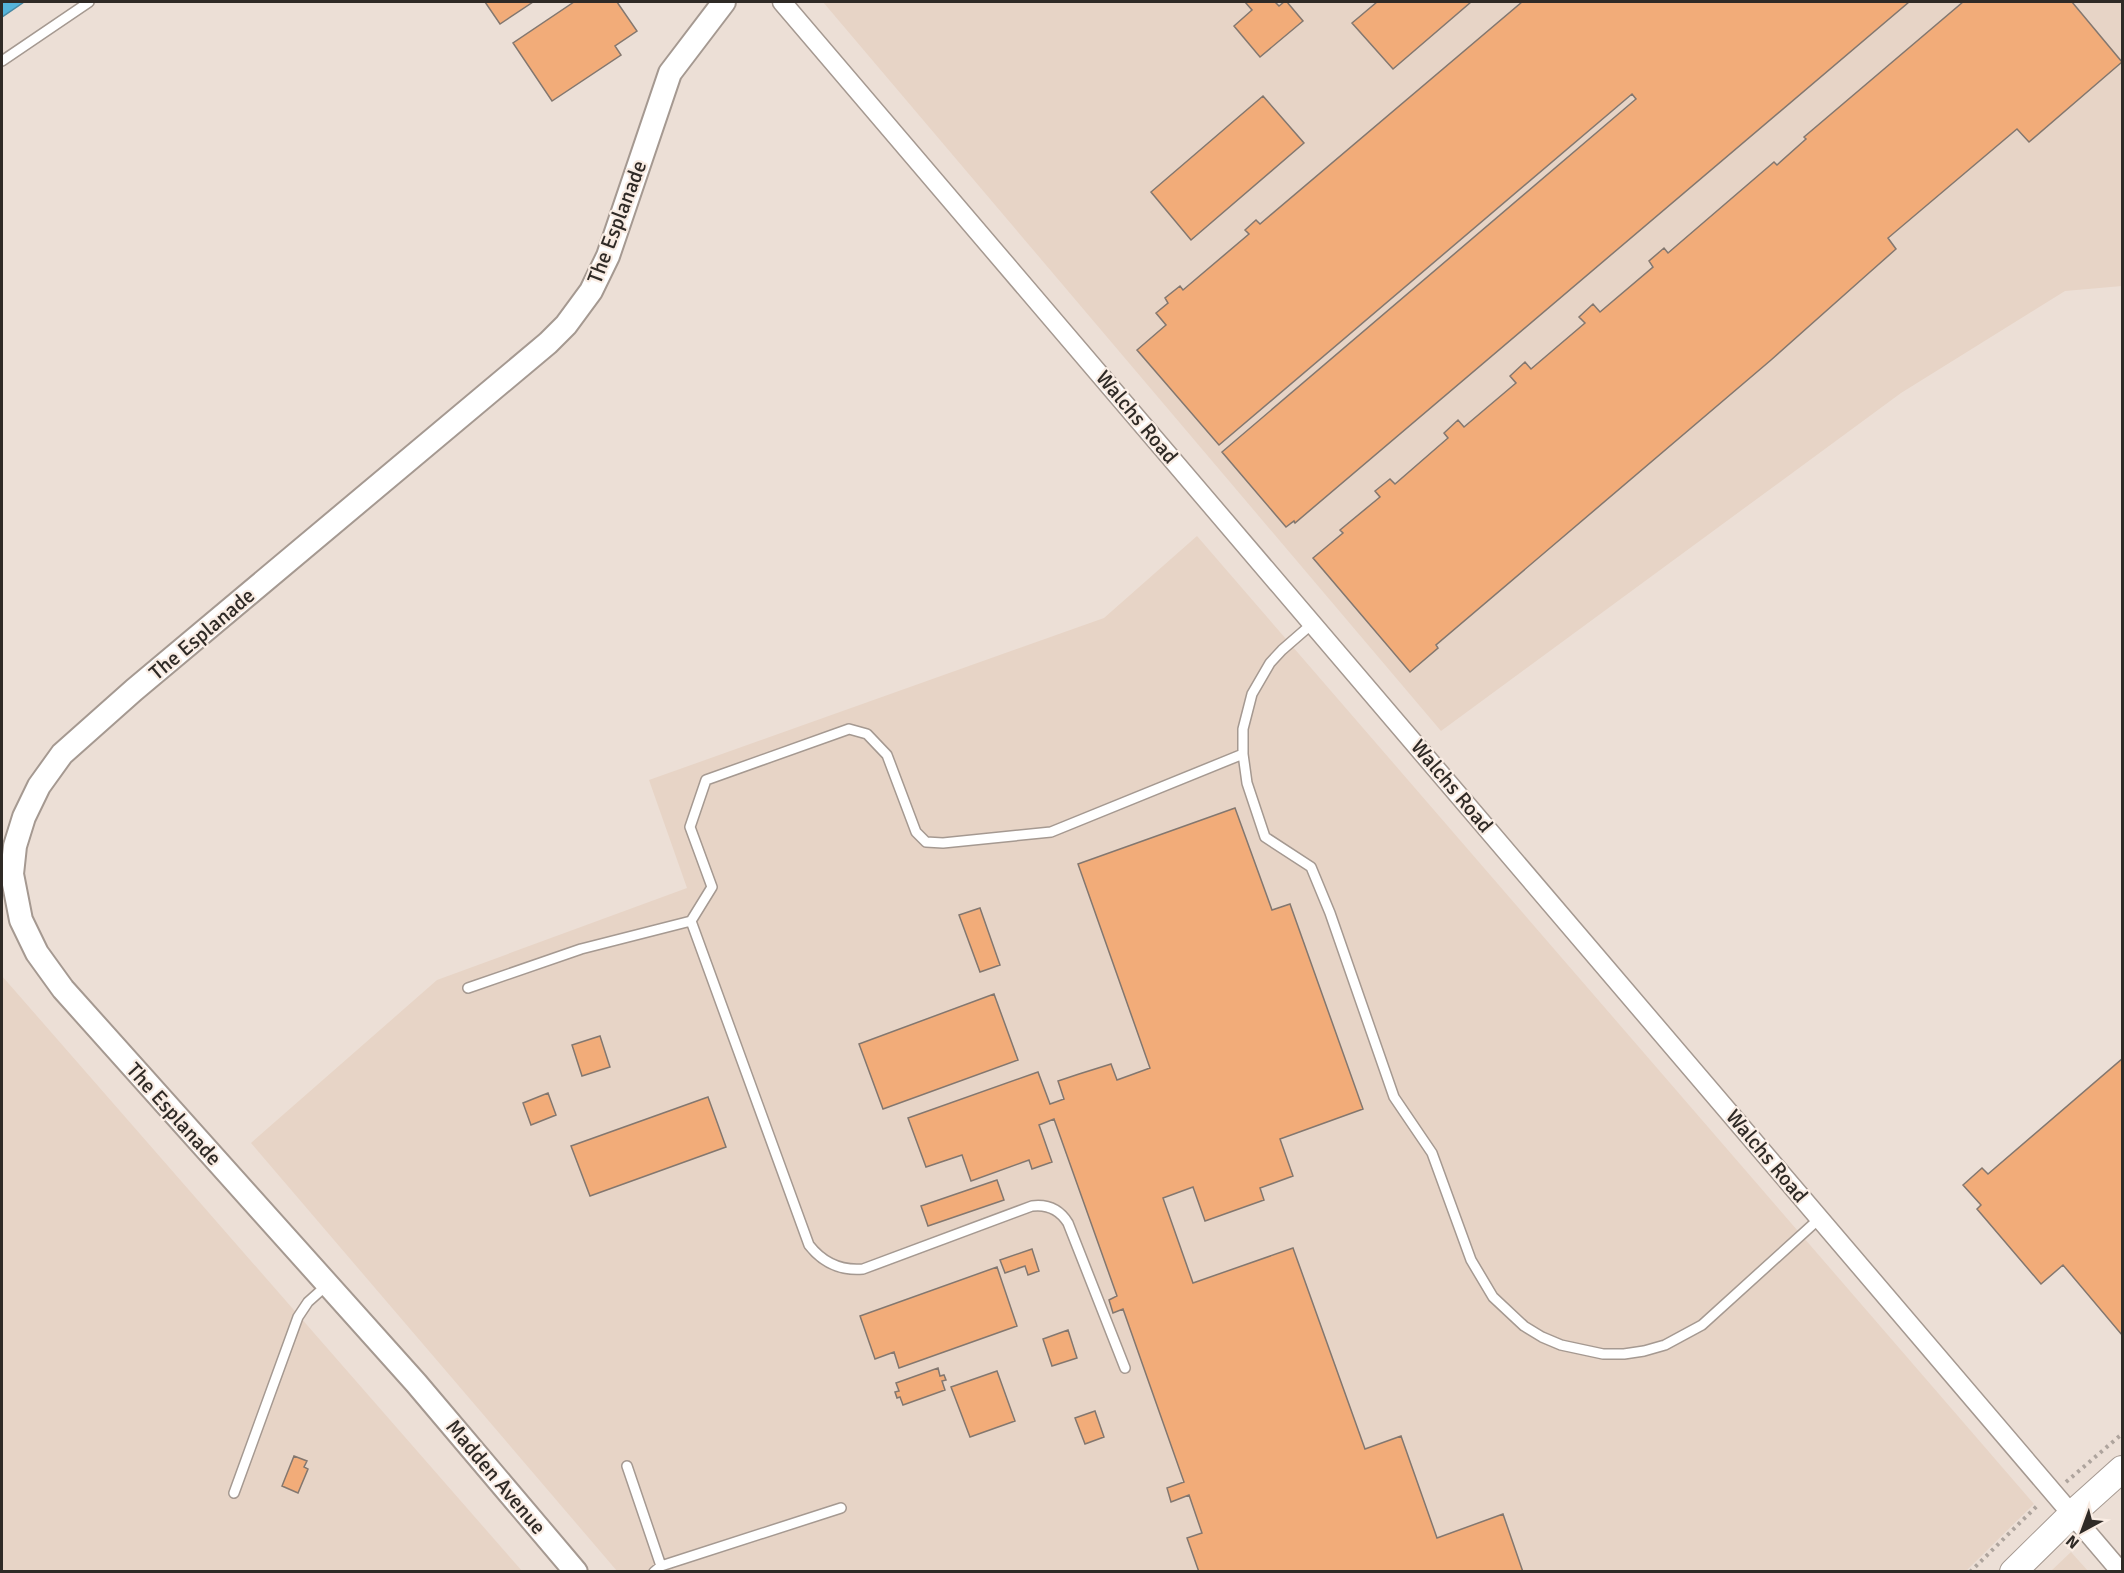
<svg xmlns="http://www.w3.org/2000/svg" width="2124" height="1573" font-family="Signika,sans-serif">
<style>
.built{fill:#e7d4c6}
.water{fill:#54b3da;stroke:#498aa4;stroke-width:1.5}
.building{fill:#f2ac79;stroke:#83776f;stroke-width:1.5}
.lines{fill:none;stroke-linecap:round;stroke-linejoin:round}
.service-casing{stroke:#a59991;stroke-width:12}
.minor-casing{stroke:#a59991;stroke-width:21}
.tertiary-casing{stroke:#a59991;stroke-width:26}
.secondary-casing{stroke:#a59991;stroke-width:28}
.path{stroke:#aea49d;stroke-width:4;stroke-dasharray:3 4.5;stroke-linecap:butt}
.service{stroke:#fff;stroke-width:9}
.minor{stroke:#fff;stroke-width:18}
.tertiary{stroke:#fff;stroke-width:22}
.secondary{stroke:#fff;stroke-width:26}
.labels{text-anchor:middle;stroke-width:4.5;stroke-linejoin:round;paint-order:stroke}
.street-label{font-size:21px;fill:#2f2a26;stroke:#f9ece3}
</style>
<rect width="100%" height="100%" fill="#ecdfd6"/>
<path class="built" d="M823 2H2122V286L2065 291 1901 393 1441 731Z
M1197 536 2034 1504 1965 1572 617 1571 251 1143 437 980 687 888 649 780 1104 618Z
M2 976 522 1571H2Z
M2071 1552 2088 1571H2051Z"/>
<path class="water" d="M2 2H24L2 17Z"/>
<path class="building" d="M485 2H533L500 24Z
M574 2H617L637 31 615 46 621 55 552 101 513 43Z
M1245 2H1275L1279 6 1284 2H1287L1303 21 1260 57 1234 26 1252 10Z
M1377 2H1471L1393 69 1352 23Z
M1522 2H1909L1295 523 1294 521 1286 527 1222 452 1636 99 1632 94 1219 445 1137 350 1166 325 1156 313 1168 303 1165 298 1180 286 1183 290 1249 234 1245 230 1256 220 1260 224Z
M1963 2H2072L2122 62 2029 142 2017 129 1888 238 1896 249 1870 272 1771 360 1436 645 1438 648 1410 672 1313 558 1343 533 1340 530 1380 497 1375 491 1390 479 1395 484 1448 438 1444 433 1458 420 1464 427 1516 383 1510 376 1525 362 1531 369 1585 323 1579 317 1593 304 1600 312 1653 267 1649 261 1664 248 1668 253 1774 162 1777 165 1806 139 1804 137Z
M1263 96 1304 143 1191 240 1151 192Z
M1235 808 1272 910 1290 904 1363 1109 1280 1139 1293 1176 1260 1188 1264 1200 1205 1221 1193 1187 1163 1198 1193 1283 1293 1248 1365 1449 1401 1436 1437 1538 1503 1514 1523 1572H1199L1187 1538 1202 1533 1189 1495 1171 1502 1167 1488 1184 1482 1123 1309 1113 1313 1109 1300 1117 1296 1054 1119 1039 1125 1052 1162 1032 1169 1029 1160 971 1181 962 1155 926 1167 908 1118 1038 1072 1050 1104 1064 1099 1058 1081 1079 1074 1111 1064 1117 1080 1150 1068 1078 864Z
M980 908 1000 965 980 972 959 915Z
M994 994 1018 1060 883 1109 859 1044Z
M600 1036 610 1067 582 1076 572 1045Z
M2122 1059V1335L2063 1265 2041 1284 1977 1209 1981 1205 1963 1185 1982 1168 1988 1174Z
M548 1093 556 1115 531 1125 523 1103Z
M708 1097 726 1147 590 1196 571 1146Z
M997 1180 1004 1200 928 1226 921 1206Z
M1032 1249 1039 1271 1028 1275 1025 1266 1005 1273 1000 1260Z
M997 1267 1017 1326 899 1368 894 1352 875 1359 860 1316Z
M1068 1330 1077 1358 1052 1366 1043 1339Z
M938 1368 940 1376 944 1375 946 1380 942 1381 945 1390 903 1405 900 1397 897 1398 895 1392 899 1391 896 1383Z
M997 1371 1015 1421 970 1437 951 1387Z
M1095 1411 1104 1437 1085 1444 1075 1418Z
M294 1456 307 1461 304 1467 308 1469 298 1493 282 1486Z"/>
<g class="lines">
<g class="service-casing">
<path id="service" d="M2 61 89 2
M1313 623 1282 650 1270 663 1252 694 1243 729V754L1247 783 1265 837 1311 867 1330 913 1394 1097 1432 1153 1471 1260 1493 1297 1524 1326 1542 1337 1561 1345 1603 1354H1624L1644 1351 1665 1345 1702 1325 1820 1218
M691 921 809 1245C823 1263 840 1271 863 1269L1032 1206C1048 1204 1060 1210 1068 1223L1125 1368
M468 988 581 949 691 921 712 887 690 827 706 780 849 729 867 734 887 755 916 832 926 842 943 843 1051 832 1243 754
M627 1466 661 1566
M234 1493 298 1317 308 1302 327 1285
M654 1572 661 1566 841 1508"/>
</g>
<g class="minor-casing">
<path id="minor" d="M782 2 2121 1572"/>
</g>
<g class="tertiary-casing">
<path id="tertiary" d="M576 1572 416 1383 63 989 37 953 21 920 12 874 15 846 24 817 39 786 62 754 134 690 548 343 566 325 591 291 608 256 670 73 724 2"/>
</g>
<g class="secondary-casing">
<path id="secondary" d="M2013 1572 2073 1513 2122 1469"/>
</g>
<path class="path" d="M2066 1482 2122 1434
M1970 1572 2039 1504"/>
<use href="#service" class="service"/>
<use href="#minor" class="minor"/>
<use href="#tertiary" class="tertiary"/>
<use href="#secondary" class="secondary"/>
</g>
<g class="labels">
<g class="street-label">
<text transform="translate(617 222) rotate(-69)" y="7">The Esplanade</text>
<text transform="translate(1137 417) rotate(50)" y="7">Walchs Road</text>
<text transform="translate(202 634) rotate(-40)" y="7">The Esplanade</text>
<text transform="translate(1452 786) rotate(50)" y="7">Walchs Road</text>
<text transform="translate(174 1114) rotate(48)" y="7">The Esplanade</text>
<text transform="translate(1767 1156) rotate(50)" y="7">Walchs Road</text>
<text transform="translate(496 1477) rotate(50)" y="7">Madden Avenue</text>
</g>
</g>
<rect width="2124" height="1573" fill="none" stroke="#2f2a26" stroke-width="6"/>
<g transform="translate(2082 1531) rotate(221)" stroke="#f9ece3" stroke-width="4.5" paint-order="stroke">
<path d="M0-4.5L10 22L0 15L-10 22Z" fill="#2f2a26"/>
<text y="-9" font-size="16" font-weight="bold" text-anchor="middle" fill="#2f2a26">N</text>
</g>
</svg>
